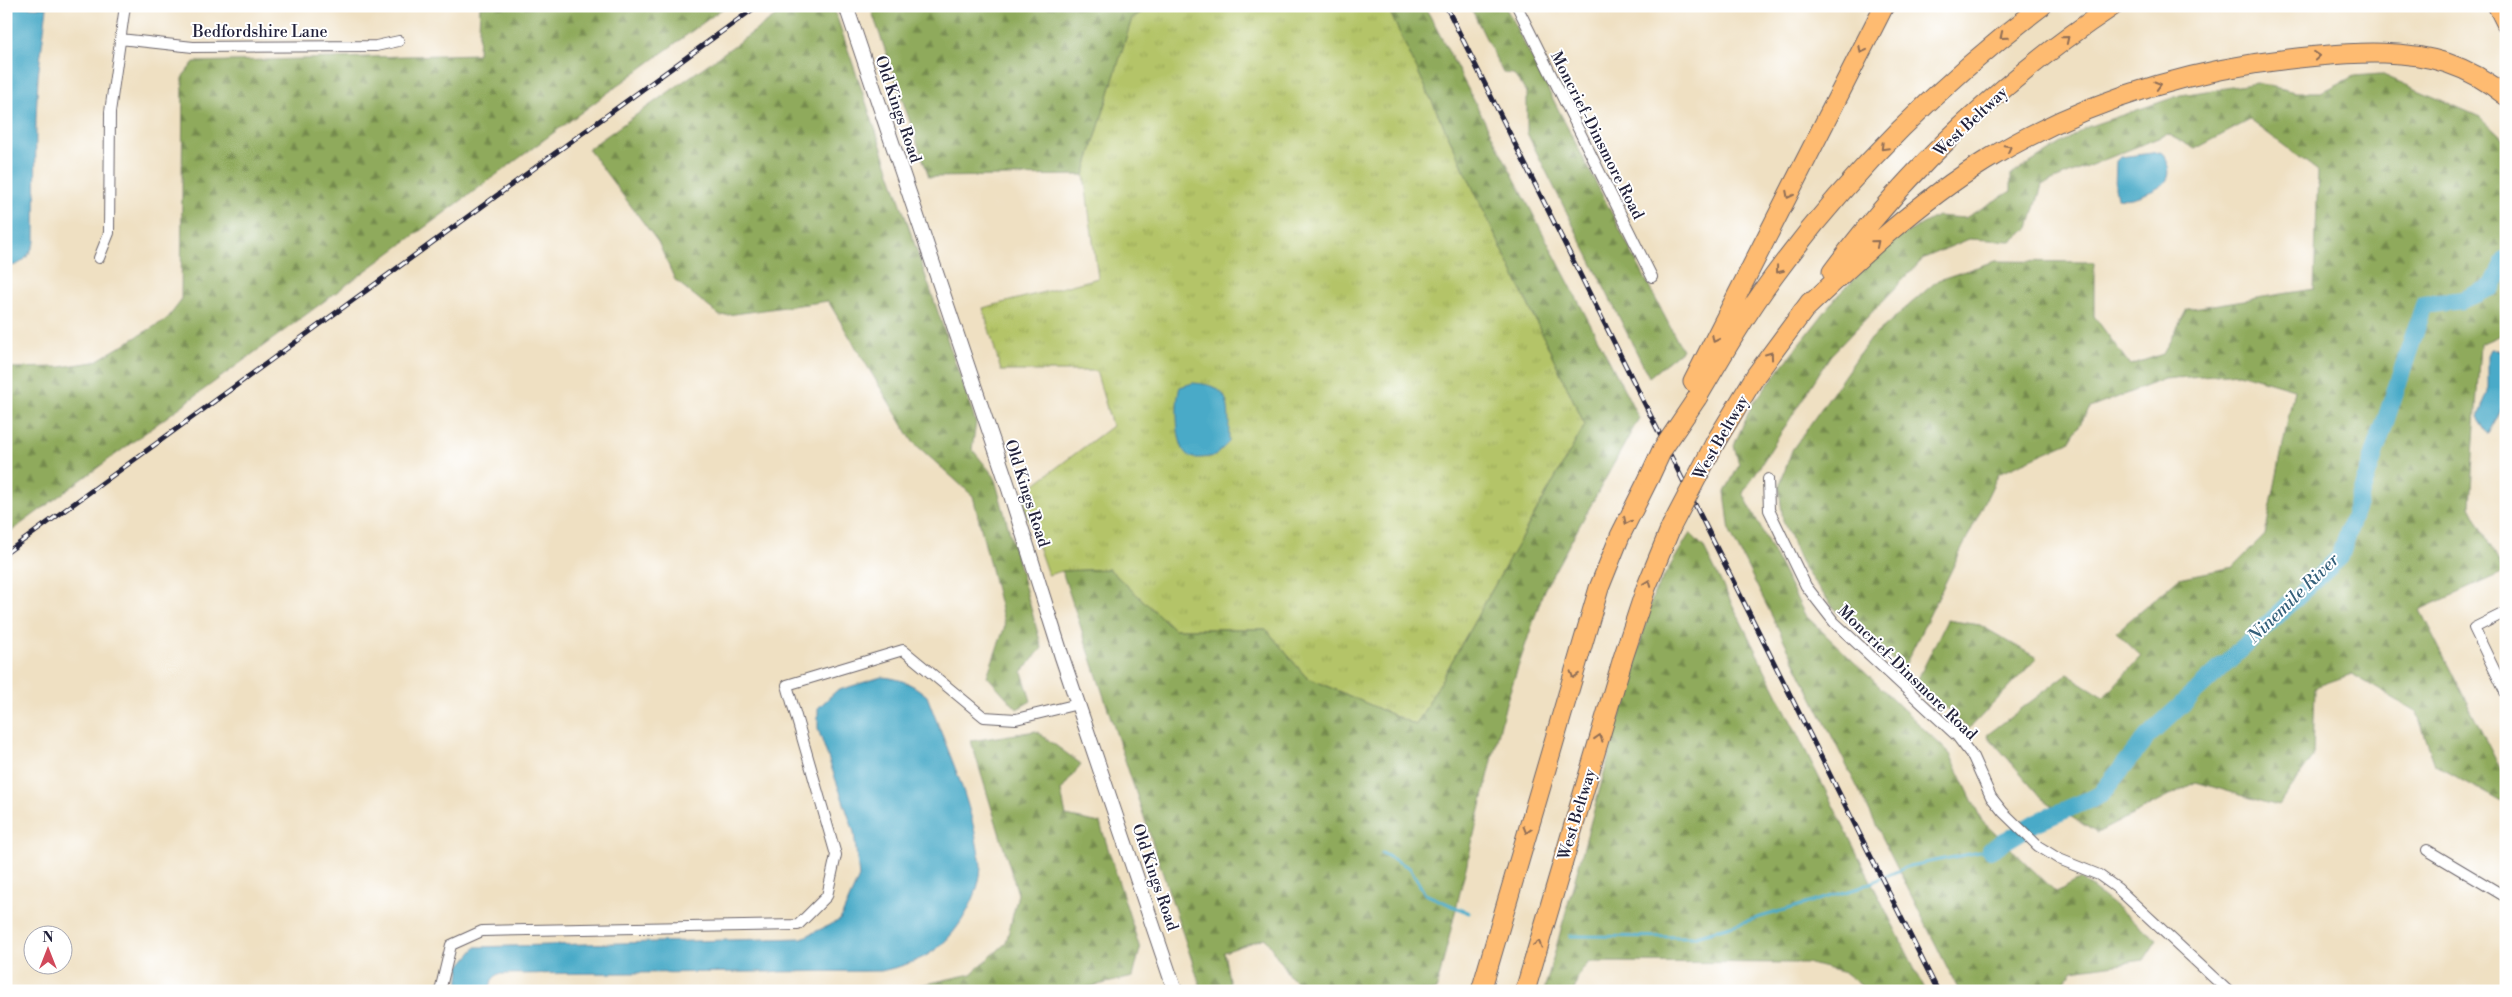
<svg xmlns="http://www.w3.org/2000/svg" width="2512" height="997" font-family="'Libre Bodoni',serif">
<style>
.grass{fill:url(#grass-tufts);stroke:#6b7351}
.forest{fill:url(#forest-firs);stroke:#58664c}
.water{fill:#48aac8;stroke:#356682}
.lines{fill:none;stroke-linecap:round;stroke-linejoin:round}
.stream{stroke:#48aac8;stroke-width:3}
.river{stroke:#48aac8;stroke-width:18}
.minor-casing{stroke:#6a646a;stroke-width:12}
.tertiary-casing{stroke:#6a646a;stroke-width:16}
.trunk-casing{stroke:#6a646a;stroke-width:20}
.motorway-casing{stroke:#6a646a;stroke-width:21}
.minor{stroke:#fff;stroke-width:10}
.tertiary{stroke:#fff;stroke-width:14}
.trunk{stroke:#febb71;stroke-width:18}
.motorway{stroke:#febb71;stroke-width:19}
.rail-casing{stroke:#22223b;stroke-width:5}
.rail{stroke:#fff;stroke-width:3;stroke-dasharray:9;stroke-linecap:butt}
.motorway-bridge-casing{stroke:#6a646a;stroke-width:21;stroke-linecap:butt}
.motorway-bridge{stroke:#febb71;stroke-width:19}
.oneway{stroke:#906e56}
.labels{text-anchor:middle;stroke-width:4;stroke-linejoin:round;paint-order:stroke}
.street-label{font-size:16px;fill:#22223b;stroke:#fff}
.water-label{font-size:18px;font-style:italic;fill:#335f7a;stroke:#fff}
</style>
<defs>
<pattern id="grass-tufts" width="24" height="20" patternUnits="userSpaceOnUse" patternTransform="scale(1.25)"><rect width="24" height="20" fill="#b4c467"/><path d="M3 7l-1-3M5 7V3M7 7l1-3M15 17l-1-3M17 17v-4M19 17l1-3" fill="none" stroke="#9aa85a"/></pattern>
<pattern id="forest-firs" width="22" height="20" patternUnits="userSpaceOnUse" patternTransform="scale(1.25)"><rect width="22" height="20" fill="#8faa5c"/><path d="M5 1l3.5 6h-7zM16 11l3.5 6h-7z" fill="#748a4d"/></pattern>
</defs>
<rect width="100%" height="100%" fill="#fff"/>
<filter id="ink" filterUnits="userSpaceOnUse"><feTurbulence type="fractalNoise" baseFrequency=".02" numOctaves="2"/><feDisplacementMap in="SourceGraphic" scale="10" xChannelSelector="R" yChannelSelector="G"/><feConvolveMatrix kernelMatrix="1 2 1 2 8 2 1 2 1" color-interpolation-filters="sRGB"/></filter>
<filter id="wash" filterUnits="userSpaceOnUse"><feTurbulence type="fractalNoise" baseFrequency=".0096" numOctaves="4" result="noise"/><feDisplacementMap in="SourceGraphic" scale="20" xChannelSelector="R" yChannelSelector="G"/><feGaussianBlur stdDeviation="1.12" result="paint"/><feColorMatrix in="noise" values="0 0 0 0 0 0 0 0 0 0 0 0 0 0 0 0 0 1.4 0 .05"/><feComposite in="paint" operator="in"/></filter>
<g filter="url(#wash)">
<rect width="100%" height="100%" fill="#efe0c2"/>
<path class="grass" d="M1152 6H1387L1585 425 1416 725 1306 677 1266 629H1174L1109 569 1062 571 1048 575 1020 495 1112 426 1096 371H1001L983 308 1098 278 1084 175 1132 18Z"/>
<path class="forest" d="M480 6H726L6 535V368L60 367 94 362 167 319 181 301 183 76 194 62 478 54Z
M790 6H833L976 423 972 449 994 476 1042 648 1022 672 1031 701 1017 709 987 676 1005 626 973 496 913 442 828 301 720 316 675 280 658 242 588 149Z
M870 6H1152L1132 18 1084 175 929 177Z
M1387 6H1424L1430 16 1639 418 1544 590 1506 703 1436 991H1310L1290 977 1265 938 1224 952 1231 991H1202L1062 571 1109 569 1174 629H1266L1306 677 1416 725 1585 425Z
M1470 6H1505L1682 350 1649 377 1527 133V92L1513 74 1503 73Z
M2381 74 2480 117 2506 142V333L2480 344 2470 506 2504 572 2420 610 2506 780V804L2435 765 2417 712 2352 674 2315 687 2313 757 2278 806 2196 782 2097 833 2044 800 1987 735 2067 674 2104 697 2141 656 2116 632 2179 578 2233 567 2265 535 2294 389 2239 373 2164 379 2090 408 2069 442 1999 473 1903 669 1836 611 1805 570 1783 521 1779 487 1792 450 1870 339 1938 280 1995 261 2094 262V316L2130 365 2163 354 2187 309 2314 289 2318 171 2250 120 2195 149 2168 134 2042 185 2029 228 2011 241 1969 239 1924 258 1830 356 1743 493 1805 615 1950 754 1982 821 2056 892 2081 879 2157 940 2144 960 2073 970 2063 982 2073 991H1959L1730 532 1725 492 1739 465 1734 445 1752 405 1838 295 1894 240 1937 216 1965 218 2011 191V175L2087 127 2181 95 2257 83 2295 92H2322L2354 76Z
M1690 533 1703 546 1926 991H1868L1845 973 1806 963 1589 962 1578 976 1574 991H1544L1654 593Z
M1947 620 1980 625 2037 658 1969 729 1916 683Z
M1036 731 1081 764 1061 791 1066 816 1100 823 1140 949 1133 977 1071 991H673L908 988 971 974 1006 943 1018 894 971 741Z"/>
<path class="water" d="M6 6 47 8 38 76 36 119 35 242C28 257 24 265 6 267Z
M2160 152 2165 155C2173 178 2169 184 2147 193 2136 197 2129 200 2117 198L2115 187 2116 161 2120 157Z
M2491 349 2506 351V401L2489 434 2478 417 2488 391V355Z
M1193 383C1235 385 1228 409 1229 442L1215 456C1208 457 1196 460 1189 456 1175 449 1175 400 1180 387Z
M881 677C900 678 913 684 927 696 945 745 969 794 977 844 978 851 981 860 981 867 980 886 972 904 962 920 941 953 918 963 881 971L498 974 492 980 489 991H458L460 966 476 947 802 938 840 920 859 877 854 832 818 729V708L836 691Z"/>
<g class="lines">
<path class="stream" d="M1382 853 1410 868 1425 894 1469 913
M1570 936 1693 937 1859 888 1909 866 1990 850"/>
<path class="river" d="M1990 850 2035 823 2100 795 2148 736 2340 557 2424 305 2462 300 2492 287 2506 259"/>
</g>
</g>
<g filter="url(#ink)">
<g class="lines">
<g class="minor-casing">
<path id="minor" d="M1517 6 1652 277
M120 39 193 47 376 46 399 41
M99 258 109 233 110 112 125 6
M1768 479 1769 510 1806 586 1834 622 1957 736 1973 757 1991 797 2003 812 2038 846 2059 859 2099 875 2117 888 2228 991
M2506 612 2474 628 2506 694
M2427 850 2506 897
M440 991 451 945 482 931 798 925 827 896 836 855 787 685 903 650 984 717 1016 719 1078 704"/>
</g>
<g class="tertiary-casing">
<path id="tertiary" d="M846 6 1009 489 1062 657 1175 991"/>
</g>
<g class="trunk-casing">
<path id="trunk" d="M2497 6 2506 24"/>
</g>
<g class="motorway-casing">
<path id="motorway" d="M1832 272C1908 169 2006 77 2113 6
M1802 312C1860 257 1917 203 1985 161 2086 99 2201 66 2318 56 2360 52 2407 50 2447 63 2468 70 2489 82 2506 96
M1693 382 1884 6
M1697 398C1721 357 1745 315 1774 276 1849 174 1941 83 2042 6
M1716 441 1756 375 1810 302
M1481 991 1599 588 1620 536 1649 478
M1525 991 1623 658 1646 588 1671 527"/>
</g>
<use href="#minor" class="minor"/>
<use href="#tertiary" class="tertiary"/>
<use href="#trunk" class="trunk"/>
<use href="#motorway" class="motorway"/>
<g class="rail-casing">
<path id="rail" d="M1446 6 1938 991
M6 553 757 6"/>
</g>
<use href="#rail" class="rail"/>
<g class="motorway-bridge-casing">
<path id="motorway-bridge" d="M1649 478 1662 450 1697 398
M1671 527 1716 441"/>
</g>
<use href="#motorway-bridge" class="motorway-bridge"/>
</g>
<defs><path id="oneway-chevron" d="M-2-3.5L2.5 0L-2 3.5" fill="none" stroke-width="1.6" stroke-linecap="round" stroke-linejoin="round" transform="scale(1.25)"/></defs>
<g class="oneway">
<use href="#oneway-chevron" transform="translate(2003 36) rotate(141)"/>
<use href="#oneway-chevron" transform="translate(2066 39) rotate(-39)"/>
<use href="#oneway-chevron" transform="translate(1862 50) rotate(118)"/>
<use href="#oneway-chevron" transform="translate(2317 56) rotate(-5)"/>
<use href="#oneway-chevron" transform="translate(2158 85) rotate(-16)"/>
<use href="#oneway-chevron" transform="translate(1884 147) rotate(135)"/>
<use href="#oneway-chevron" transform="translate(2008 148) rotate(-28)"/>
<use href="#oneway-chevron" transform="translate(1789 195) rotate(117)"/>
<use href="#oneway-chevron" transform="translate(1876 243) rotate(-40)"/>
<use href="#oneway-chevron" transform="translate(1779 270) rotate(128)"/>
<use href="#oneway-chevron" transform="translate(1715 339) rotate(117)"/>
<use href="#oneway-chevron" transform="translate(1770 355) rotate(-54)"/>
<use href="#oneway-chevron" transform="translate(1627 521) rotate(116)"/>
<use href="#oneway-chevron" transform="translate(1648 583) rotate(-69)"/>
<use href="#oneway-chevron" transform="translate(1574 675) rotate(107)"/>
<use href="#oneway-chevron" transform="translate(1599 738) rotate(-73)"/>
<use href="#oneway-chevron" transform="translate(1527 830) rotate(107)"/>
<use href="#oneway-chevron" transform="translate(1538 944) rotate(-75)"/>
</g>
</g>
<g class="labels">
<g class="street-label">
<text x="260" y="37">Bedfordshire Lane</text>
<text transform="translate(899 109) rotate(71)" y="6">Old Kings Road</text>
<text transform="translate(1970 121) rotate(-43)" y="6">West Beltway</text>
<text transform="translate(1598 135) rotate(63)" y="6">Moncrief-Dinsmore Road</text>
<text transform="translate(1720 437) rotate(-60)" y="6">West Beltway</text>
<text transform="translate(1028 493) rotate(72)" y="6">Old Kings Road</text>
<text transform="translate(1908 672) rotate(44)" y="6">Moncrief-Dinsmore Road</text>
<text transform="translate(1576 814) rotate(-73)" y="6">West Beltway</text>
<text transform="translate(1156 877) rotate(71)" y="6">Old Kings Road</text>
</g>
<g class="water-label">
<text transform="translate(2293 598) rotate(-44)" y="6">Ninemile River</text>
</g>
</g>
<rect width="2512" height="997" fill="none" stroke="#fff" stroke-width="25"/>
<g transform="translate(48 950)"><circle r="24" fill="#ffffff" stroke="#a7a7b1"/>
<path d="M0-4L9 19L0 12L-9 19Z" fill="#d1495b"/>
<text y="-8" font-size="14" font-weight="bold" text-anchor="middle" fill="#22223b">N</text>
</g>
</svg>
